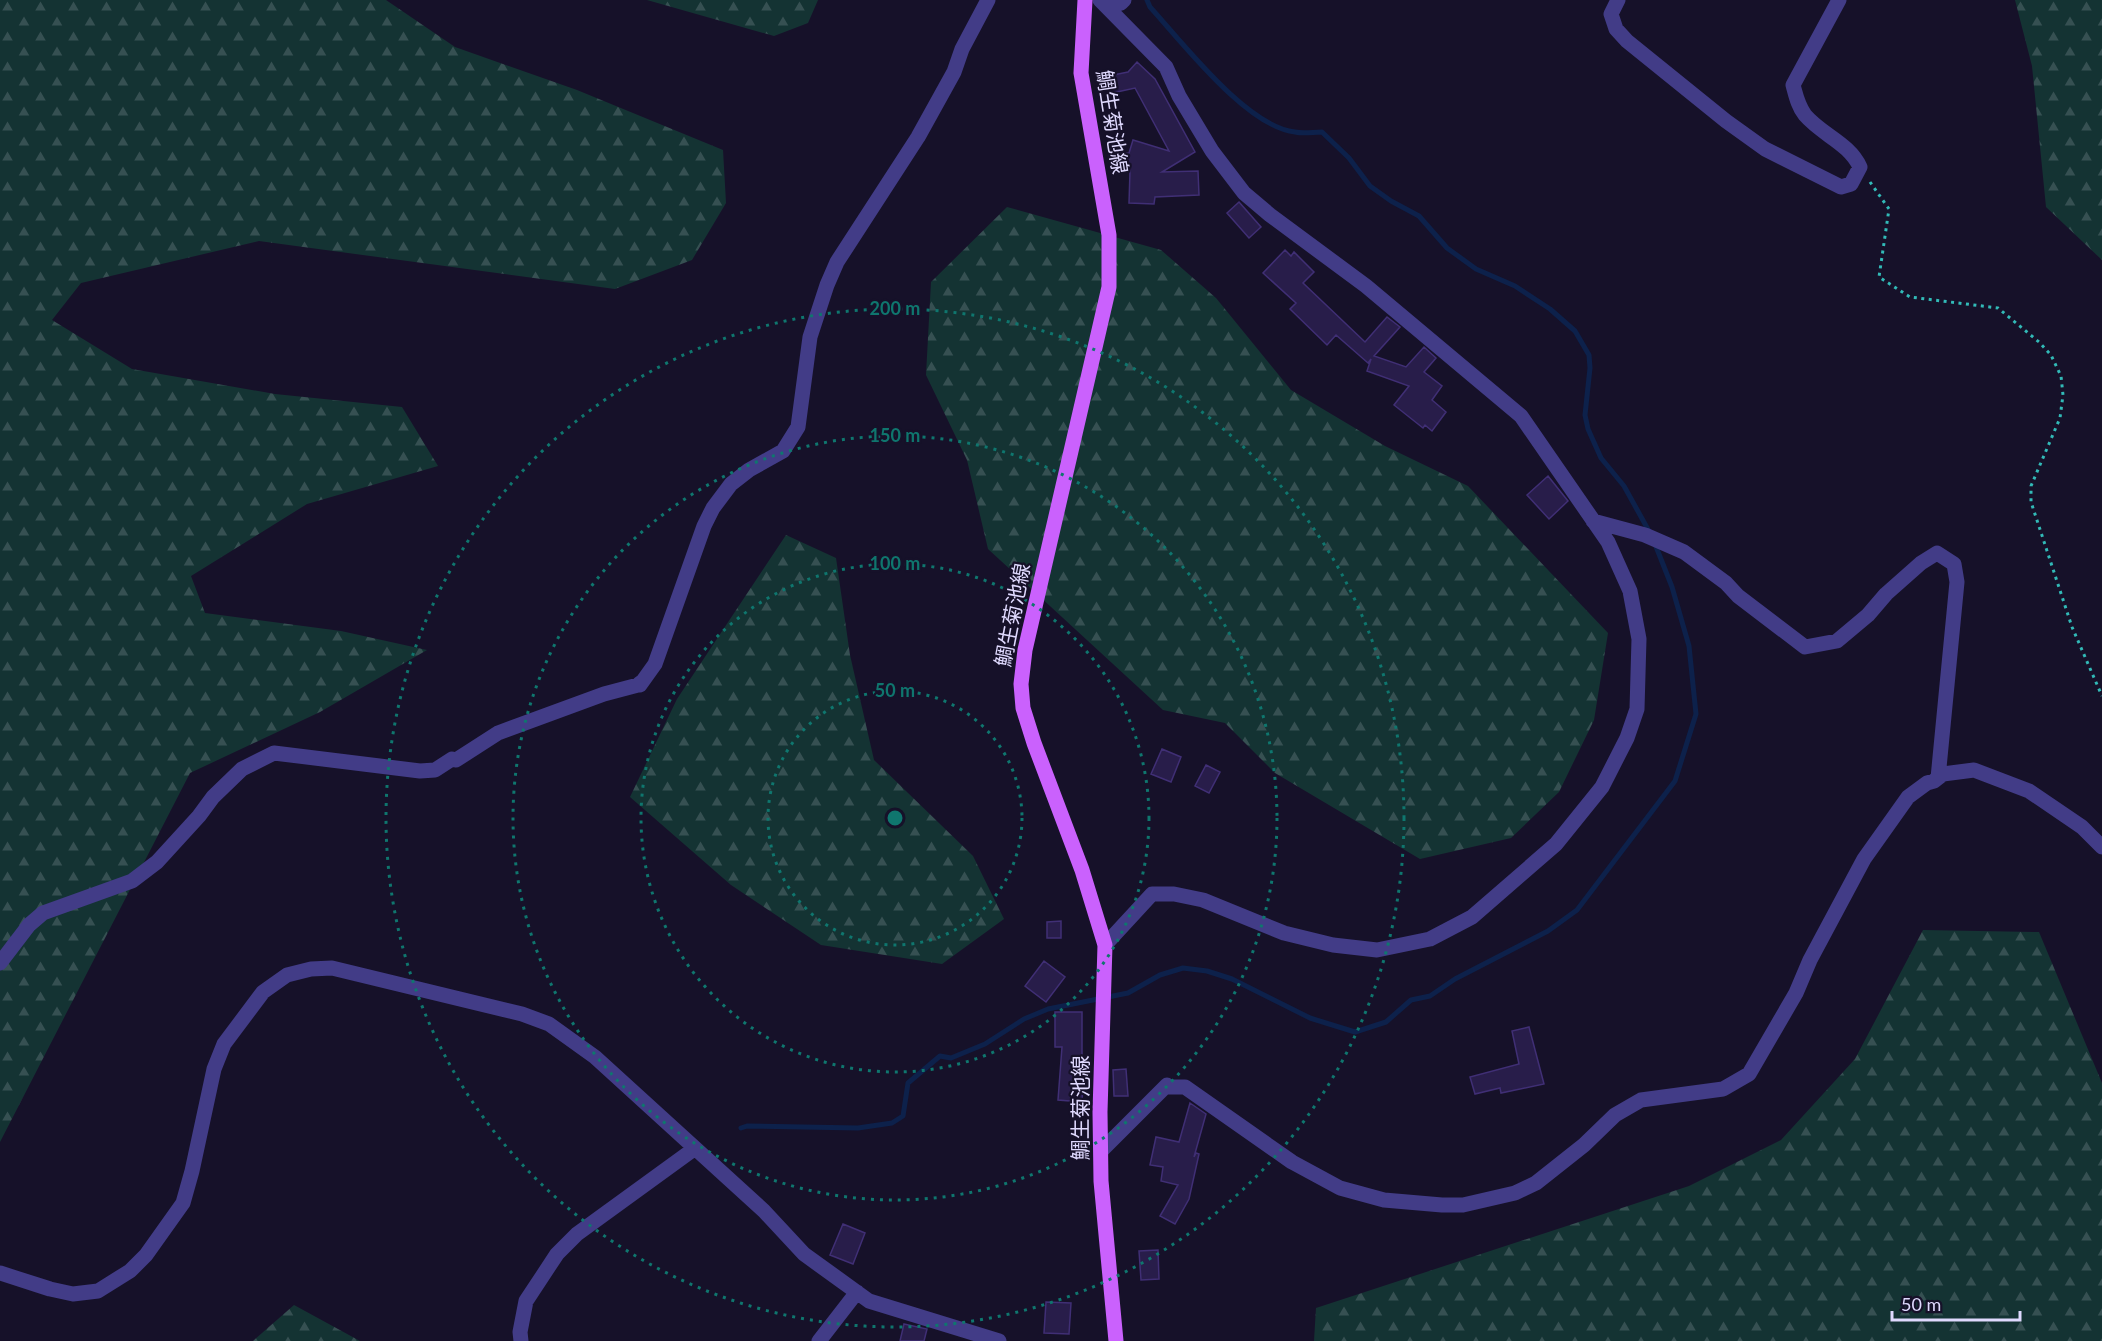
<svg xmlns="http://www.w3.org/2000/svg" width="2102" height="1341" font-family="Lato,'Noto Sans JP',sans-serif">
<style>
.forest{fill:url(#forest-firs)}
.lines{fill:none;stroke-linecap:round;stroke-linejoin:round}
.stream{stroke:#0d214b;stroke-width:5}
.building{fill:#281d4a;stroke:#402f75;stroke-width:1.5}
.path{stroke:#32bab7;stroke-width:3;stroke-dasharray:3 4.5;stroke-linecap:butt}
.minor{stroke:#423c87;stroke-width:15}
.major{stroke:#ca61fd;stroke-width:15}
.ring{fill:none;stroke:#0f766e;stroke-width:3;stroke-dasharray:3 6}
.labels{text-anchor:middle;stroke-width:4.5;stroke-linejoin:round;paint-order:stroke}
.street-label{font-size:21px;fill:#dfd9fe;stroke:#161129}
.centre{fill:#0f766e;stroke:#161129;stroke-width:3}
.ring-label{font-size:18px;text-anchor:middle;font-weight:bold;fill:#0f766e;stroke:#161129;stroke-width:4.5;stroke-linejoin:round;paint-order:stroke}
</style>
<defs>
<pattern id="forest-firs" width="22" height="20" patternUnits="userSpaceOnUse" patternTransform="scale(1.5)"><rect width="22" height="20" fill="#143333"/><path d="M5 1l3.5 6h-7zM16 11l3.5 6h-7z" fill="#365052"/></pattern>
</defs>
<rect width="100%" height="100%" fill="#161129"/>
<path class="forest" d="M0 0H386L455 47 577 90 723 150 726 203 692 260 615 289 259 241 81 283 52 320 132 369 275 394 402 407 438 466 307 504 191 576 205 613 341 631 427 650 320 712 190 773 0 1142Z
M647 0H818L808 23 774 36Z
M2015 0H2102V260L2046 207 2032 66Z
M1007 207 1161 250 1216 298 1291 390 1385 446 1468 486 1608 633 1594 720 1559 792 1511 838 1420 859 1275 773 1225 723 1163 710 988 549 967 460 926 375 931 282Z
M786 535 836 558 850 655 874 760 973 856 1004 919 942 964 821 945 731 885 630 797 677 699Z
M1923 930 2039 932 2102 1083V1341H1314L1316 1308 1689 1186 1781 1140 1855 1059Z
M294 1305 360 1341H253Z"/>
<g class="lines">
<path class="stream" d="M1147 0 1150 7C1182 42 1247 127 1295 132 1304 134 1313 132 1322 132L1349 158 1370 186 1391 201 1419 216 1447 248 1476 269 1515 286 1550 309 1575 331 1589 355 1590 368 1585 415 1588 429 1601 458 1624 486 1650 533
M741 1128 747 1126 858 1128 892 1123 903 1116 908 1083 940 1056 951 1058 985 1044 1024 1019 1048 1009 1128 993 1160 975 1183 968 1207 971 1232 979 1310 1018 1355 1032 1386 1022 1411 1000 1430 996 1455 979 1548 931 1577 910 1675 781 1696 714 1689 646 1672 587 1655 544"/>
</g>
<path class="building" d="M1137 62 1155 79 1195 152 1162 172 1198 171 1199 195 1155 197 1154 204 1129 203 1130 171 1112 174 1109 156 1129 153 1133 140 1169 151 1135 88 1112 93 1108 76 1128 72Z
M1239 202 1261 227 1249 238 1227 213Z
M1285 250 1291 256 1294 252 1314 272 1303 283 1365 342 1387 317 1400 327 1374 356 1406 367 1424 347 1436 358 1424 372 1442 386 1432 400 1446 412 1432 431 1425 425 1423 428 1394 405 1409 386 1367 371 1371 359 1368 363 1336 335 1327 345 1290 309 1296 303 1263 273Z
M1548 476 1568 501 1549 519 1527 495Z
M1162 749 1181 757 1171 782 1151 774Z
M1206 765 1220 772 1209 793 1195 786Z
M1061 921V938H1047V922Z
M1044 961 1065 977 1046 1002 1025 986Z
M1055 1012H1082V1068H1084L1082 1102 1058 1100 1062 1047H1055Z
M1529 1027 1544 1084 1501 1093 1500 1088 1475 1094 1470 1077 1519 1064 1512 1031Z
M1126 1069 1128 1096H1114L1113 1070Z
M1190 1103 1206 1114 1194 1157 1196 1153 1199 1154 1189 1199 1175 1224 1160 1216 1178 1185 1161 1181 1163 1167 1150 1165 1156 1137 1179 1142Z
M843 1224 865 1233 853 1264 830 1255Z
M1158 1250 1159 1279 1141 1280 1139 1251Z
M1046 1302 1071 1303 1069 1334 1044 1333Z
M904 1324 927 1329 924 1341H900Z"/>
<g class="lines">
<path class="path" d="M1870 182 1889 209 1879 277 1910 297 1998 308 2039 342 2051 355 2061 376 2063 395 2060 418 2031 486V502L2072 627 2102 696"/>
<path class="minor" d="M1100 0 1166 67 1179 96 1212 151 1244 193 1270 215 1366 286 1521 416 1608 542 1630 591 1639 639 1637 709 1627 738 1602 787 1556 844 1472 917 1430 939 1377 950 1333 945 1284 933 1203 900 1174 894H1152L1105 945
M1115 0 1121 3 1124 0
M1618 0 1611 14 1616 29 1627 41 1726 121 1765 149 1841 187 1851 184 1860 167C1849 143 1822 135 1805 115 1798 106 1796 96 1793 85L1839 0
M1593 521 1645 535 1684 552 1726 583 1738 596 1805 647 1837 641 1868 615 1886 594 1921 563 1937 553 1954 564 1957 582 1938 778
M0 963 29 925 43 913 132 881 157 862 199 816 213 797 242 769 274 753 420 771 435 770 452 759 456 760 498 733 604 694 638 685 640 683V685L655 664 704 526 713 508 731 484 749 470 783 451 798 427 810 337 827 285 837 262 918 137 954 72 962 49 988 0
M1102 1150 1167 1085 1169 1087H1185L1292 1162 1340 1188 1384 1200 1442 1205H1463L1515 1193 1536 1183 1584 1145 1615 1115 1641 1100 1723 1089 1749 1074 1796 993 1810 960 1864 859 1908 797 1927 783 1934 781 1943 774 1974 770 2029 791 2082 827 2102 847
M0 1273 50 1289 73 1294 98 1291 130 1271 146 1255 183 1203 192 1171 214 1069 224 1044 263 992 287 975 311 969 332 968 522 1014 549 1024 595 1057 764 1211 804 1254 869 1301 999 1341
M521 1341 520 1332 526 1301 557 1254 577 1234 694 1149
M819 1341 857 1292"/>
<path class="major" d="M1085 0 1081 73 1109 235V287L1025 650 1021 684 1023 708 1034 743 1082 870 1105 945 1100 1112 1101 1181 1116 1341"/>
</g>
<g class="ring">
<circle cx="895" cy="818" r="127"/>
<circle cx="895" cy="818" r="254"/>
<circle cx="895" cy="818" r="382"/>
<circle cx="895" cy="818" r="509"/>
</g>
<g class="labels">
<g class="street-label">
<text transform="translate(1112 122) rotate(81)" y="7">鯛生菊池線</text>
<text transform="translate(1013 615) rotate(-79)" y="7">鯛生菊池線</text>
<text transform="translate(1081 1108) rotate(-90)" y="7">鯛生菊池線</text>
</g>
</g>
<circle cx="895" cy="818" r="9" class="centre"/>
<g class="ring-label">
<text x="895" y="315">200 m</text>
<text x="895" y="442">150 m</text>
<text x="895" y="570">100 m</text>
<text x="895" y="697">50 m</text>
</g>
<path d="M1892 1311v9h128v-9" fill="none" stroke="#dfd9fe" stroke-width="3"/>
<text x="1901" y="1311" font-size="18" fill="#dfd9fe" stroke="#161129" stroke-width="4.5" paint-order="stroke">50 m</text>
</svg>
